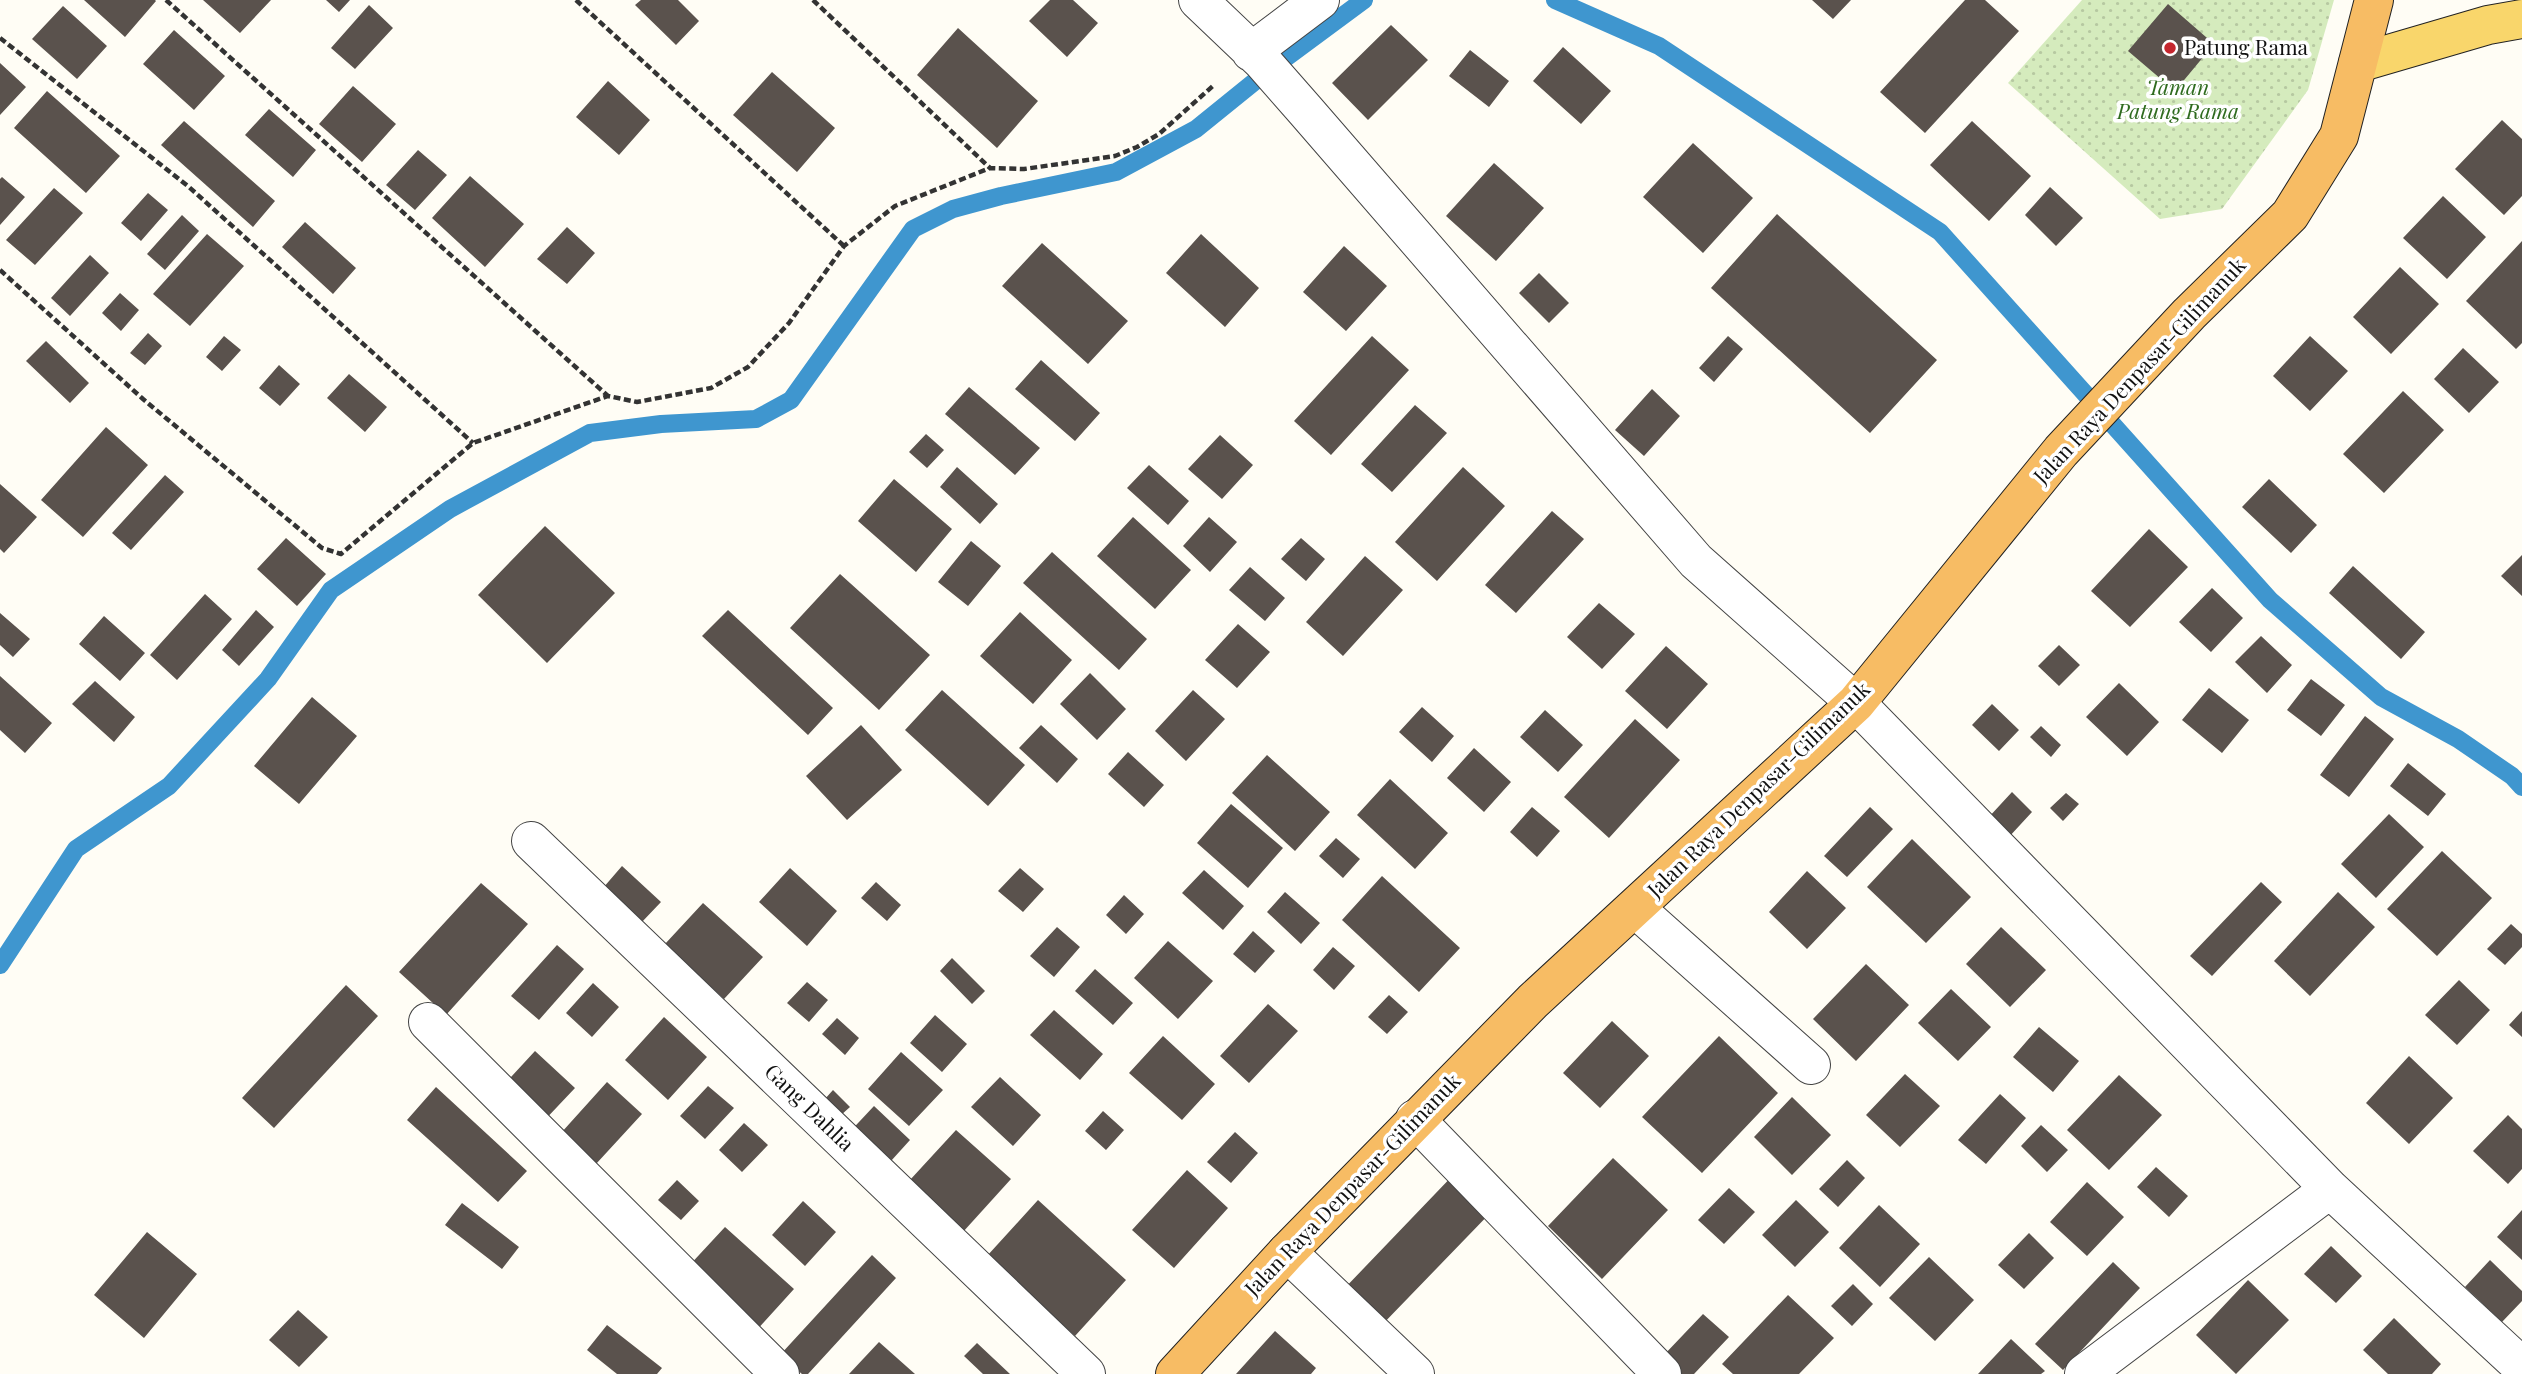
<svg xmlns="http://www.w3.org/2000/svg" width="2522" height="1374" font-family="'Playfair Display',serif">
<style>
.park{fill:url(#park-dots)}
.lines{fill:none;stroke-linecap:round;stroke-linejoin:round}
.stream{stroke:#3f96cf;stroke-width:18}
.building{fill:#5a524d}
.minor-casing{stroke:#444;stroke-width:40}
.primary-casing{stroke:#222;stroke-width:40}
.trunk-casing{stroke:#222;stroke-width:40}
.path{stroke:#333;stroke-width:4.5;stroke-dasharray:7 3.5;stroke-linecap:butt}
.minor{stroke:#fff;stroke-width:38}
.primary{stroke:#f9d66b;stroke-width:38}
.trunk{stroke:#f7bc64;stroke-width:38}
.poi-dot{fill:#c4262e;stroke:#fff;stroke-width:2.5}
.labels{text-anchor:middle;stroke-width:7;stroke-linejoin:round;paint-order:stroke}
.poi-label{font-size:21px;fill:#111;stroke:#fff;text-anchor:start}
.park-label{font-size:21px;font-style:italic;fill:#2f6b1f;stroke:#fff}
.street-label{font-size:21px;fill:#111;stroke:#fff}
</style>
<defs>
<pattern id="park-dots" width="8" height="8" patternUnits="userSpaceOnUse" patternTransform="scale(1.75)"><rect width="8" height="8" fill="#d5ebbd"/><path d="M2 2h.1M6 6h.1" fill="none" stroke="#b6c8a1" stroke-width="1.8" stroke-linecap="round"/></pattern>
</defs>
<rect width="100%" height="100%" fill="#fffdf5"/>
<path class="park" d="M2082 0H2334L2308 90 2222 209 2160 219 2008 83Z"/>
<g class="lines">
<path class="stream" d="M1555 0 1659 46 1940 232 2270 600 2381 697 2458 739 2512 776 2522 787
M0 965 76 849 169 786 268 679 331 590 450 509 590 433 661 424 756 419 791 400 913 229 953 209 1001 196 1116 172 1196 129 1264 74 1364 0"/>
</g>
<path class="building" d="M84 0H155L156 1 125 37Z
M203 0H271L240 33Z
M326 0H350L339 12Z
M641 0H678L699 21 676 45 635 5Z
M1050 0H1073L1098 23 1067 57 1029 21Z
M1812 0H1851L1833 19Z
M1965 0H1985L2019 31 1925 133 1880 92Z
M2168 4 2214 44 2175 91 2128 51Z
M369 5 393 28 355 69 331 48Z
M63 6 107 46 77 79 32 39Z
M1391 25 1428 60 1368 120 1332 83Z
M958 28 1038 101 997 148 917 75Z
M174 30 225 76 194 110 143 64Z
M1563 47 1611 91 1581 124 1533 81Z
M1470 50 1509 81 1489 107 1449 76Z
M0 63 26 87 0 115Z
M772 72 835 128 797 172 733 115Z
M608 81 650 120 619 155 576 117Z
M353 86 396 124 362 162 319 124Z
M47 91 120 156 86 193 14 128Z
M269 109 316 150 293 177 245 135Z
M2502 120 2522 139V196L2504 215 2455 169Z
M184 121 275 201 253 227 161 145Z
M1972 121 2031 176 1989 221 1930 165Z
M1693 143 1753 198 1703 253 1643 197Z
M418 150 447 175 415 210 386 185Z
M1494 163 1544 208 1496 261 1446 216Z
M470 176 524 224 485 267 432 218Z
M2 177 25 197 0 225V179Z
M2050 187 2083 218 2056 246 2025 215Z
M54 188 83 213 35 265 6 240Z
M148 193 168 210 141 241 121 223Z
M2443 196 2486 237 2447 279 2403 238Z
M1777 214 1937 360 1870 433 1711 288Z
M182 215 199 231 165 270 147 254Z
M305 222 356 268 333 294 282 247Z
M567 227 595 253 567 284 537 259Z
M207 234 244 266 190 326 153 294Z
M1201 234 1259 288 1225 327 1166 273Z
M2522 241V343L2516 349 2466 301Z
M1042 243 1128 321 1088 364 1002 286Z
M1344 246 1387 286 1346 331 1303 292Z
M90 255 109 273 70 316 51 298Z
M2400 267 2439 304 2391 354 2353 317Z
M1539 273 1569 303 1549 323 1519 293Z
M120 293 139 310 121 331 102 313Z
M148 333 162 346 145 365 130 353Z
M224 336 241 350 222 371 206 357Z
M1372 336 1409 370 1331 455 1294 421Z
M1728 336 1743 349 1714 382 1699 368Z
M2310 336 2348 371 2310 411 2273 376Z
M46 341 89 383 70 403 26 361Z
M2463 348 2499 382 2469 413 2434 379Z
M1041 360 1100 413 1075 441 1015 389Z
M279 365 300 384 280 406 259 388Z
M349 374 387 407 365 432 327 398Z
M969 387 1040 448 1015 475 945 414Z
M1652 389 1680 416 1644 456 1615 430Z
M2403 391 2444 430 2384 493 2343 454Z
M1415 405 1447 433 1392 492 1361 464Z
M106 427 148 465 83 537 41 500Z
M926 434 944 450 927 468 909 452Z
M1220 435 1253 465 1222 499 1188 469Z
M1149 465 1189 501 1168 525 1127 488Z
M957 467 998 504 980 524 940 487Z
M1463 467 1505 506 1437 581 1395 542Z
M165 475 184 492 131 550 112 533Z
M894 479 952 529 916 572 858 521Z
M2269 479 2317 525 2291 553 2242 507Z
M0 484 37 517 4 553 0 549Z
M1552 511 1584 539 1516 613 1485 585Z
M1133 517 1191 570 1155 609 1097 556Z
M1209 517 1237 542 1210 572 1183 546Z
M545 526 615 593 547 663 478 595Z
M2149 529 2188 567 2130 627 2091 591Z
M286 538 326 574 297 606 257 569Z
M1301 538 1325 559 1306 581 1281 559Z
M971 541 1001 566 968 606 938 582Z
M1052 552 1147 639 1119 670 1023 583Z
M2522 555V596L2501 576Z
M1365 556 1403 590 1343 656 1306 622Z
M2353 566 2425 632 2401 659 2329 593Z
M1250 567 1285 598 1265 621 1229 590Z
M840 574 930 655 879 710 790 628Z
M2212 588 2243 618 2211 652 2179 622Z
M205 594 232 619 177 680 150 655Z
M1599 603 1635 634 1602 669 1567 637Z
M256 610 274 627 239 666 222 650Z
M728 610 833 708 808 735 702 636Z
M1020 612 1072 660 1033 704 980 656Z
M0 613 30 639 13 657 0 645Z
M104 616 145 653 120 681 79 644Z
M1238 624 1270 652 1237 688 1205 660Z
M2261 636 2292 665 2267 693 2235 662Z
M2059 645 2080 665 2059 686 2038 666Z
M1666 646 1708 684 1667 729 1625 691Z
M1090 673 1126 709 1097 740 1060 704Z
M0 676 52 723 25 753 0 730Z
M2311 679 2345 705 2321 736 2287 710Z
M95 681 135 717 114 742 72 704Z
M2119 683 2159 722 2127 756 2086 717Z
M2209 688 2249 720 2222 753 2182 720Z
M942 690 1025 765 988 806 905 730Z
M1193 690 1225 719 1186 761 1155 731Z
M312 697 357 736 299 804 254 766Z
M1992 704 2019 730 1999 751 1972 725Z
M1422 707 1454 736 1432 762 1399 732Z
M1545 710 1583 745 1558 772 1520 737Z
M2365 716 2394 739 2349 797 2320 775Z
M1635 719 1680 760 1609 838 1564 797Z
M861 725 902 770 847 820 806 776Z
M1041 725 1078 759 1057 783 1019 748Z
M2041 726 2061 745 2051 757 2030 737Z
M1474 748 1511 782 1484 812 1447 778Z
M1128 752 1164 785 1144 807 1108 774Z
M1267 755 1330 812 1295 851 1232 793Z
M2408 763 2446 794 2428 816 2390 786Z
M1390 779 1448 833 1415 869 1357 815Z
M2012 792 2032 812 2008 838 1988 818Z
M2066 793 2079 804 2063 821 2050 808Z
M1231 804 1283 848 1248 888 1197 843Z
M1532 807 1560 831 1537 857 1510 832Z
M1870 807 1893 829 1847 877 1824 856Z
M2389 814 2424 847 2376 898 2341 864Z
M1336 838 1360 859 1343 878 1319 856Z
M1912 839 1971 897 1926 943 1867 887Z
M2442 851 2492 898 2437 956 2387 909Z
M622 866 661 902 641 923 603 888Z
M790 868 837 911 807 946 759 902Z
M1020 868 1044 889 1023 912 998 891Z
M1204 870 1244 906 1223 930 1182 893Z
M1807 871 1846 908 1807 949 1769 912Z
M1382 876 1460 948 1419 992 1342 920Z
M876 882 901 905 887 921 861 898Z
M2261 882 2282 902 2212 976 2190 956Z
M481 883 528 924 446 1015 399 972Z
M1285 892 1320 923 1301 944 1267 912Z
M2338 892 2375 927 2310 996 2274 961Z
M1124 895 1144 914 1126 934 1106 915Z
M703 903 763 957 724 999 665 944Z
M2511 924 2522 934V947L2505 965 2487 949Z
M1057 927 1080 947 1054 977 1030 956Z
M2001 927 2046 970 2010 1007 1966 964Z
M1253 931 1275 951 1255 973 1233 954Z
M1168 941 1213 981 1178 1019 1134 978Z
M557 945 584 969 539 1020 511 996Z
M1333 947 1355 966 1334 990 1313 970Z
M952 958 985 991 972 1004 940 971Z
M1866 964 1909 1005 1856 1061 1813 1019Z
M1095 969 1133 1003 1113 1025 1075 991Z
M2459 980 2490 1010 2457 1045 2425 1015Z
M807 982 828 1000 809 1022 787 1003Z
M593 983 619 1007 592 1037 566 1013Z
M346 985 378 1016 274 1128 242 1098Z
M1951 989 1991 1027 1958 1061 1918 1023Z
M1389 995 1408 1012 1387 1034 1368 1017Z
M1268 1004 1298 1031 1249 1083 1220 1056Z
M1054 1010 1103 1054 1080 1080 1030 1035Z
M2522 1011V1037L2509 1025Z
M935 1015 967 1044 942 1072 910 1043Z
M664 1017 707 1057 668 1100 625 1060Z
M837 1018 859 1038 845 1055 822 1034Z
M1612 1021 1649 1056 1600 1108 1563 1073Z
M2039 1027 2079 1061 2053 1092 2013 1057Z
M1163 1036 1215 1084 1182 1120 1129 1073Z
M1719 1036 1778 1093 1702 1173 1642 1117Z
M535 1051 575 1088 540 1125 500 1089Z
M901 1052 943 1090 909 1126 868 1089Z
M2409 1056 2453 1098 2409 1144 2366 1103Z
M1905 1074 1940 1106 1900 1147 1866 1115Z
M2119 1075 2162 1115 2109 1170 2067 1130Z
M1000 1077 1041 1115 1013 1146 971 1107Z
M607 1082 642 1114 596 1164 561 1133Z
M708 1086 734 1108 705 1139 680 1116Z
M436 1087 527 1171 498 1202 407 1120Z
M833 1090 850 1107 831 1124 815 1110Z
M2000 1094 2026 1118 1986 1164 1958 1140Z
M1792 1097 1831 1135 1792 1175 1754 1137Z
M874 1106 910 1140 881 1172 844 1138Z
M1103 1111 1124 1130 1106 1150 1085 1131Z
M2508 1115 2522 1129V1169L2508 1184 2473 1151Z
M744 1123 768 1145 742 1172 719 1150Z
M2041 1125 2068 1150 2047 1172 2021 1146Z
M956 1130 1011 1179 953 1243 898 1193Z
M1235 1132 1258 1153 1231 1183 1207 1162Z
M1613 1158 1668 1210 1602 1279 1548 1226Z
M1847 1160 1865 1178 1838 1207 1819 1189Z
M2156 1167 2188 1196 2169 1217 2137 1187Z
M1187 1170 1228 1208 1174 1268 1132 1230Z
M1458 1170 1496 1207 1379 1328 1341 1292Z
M677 1180 699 1201 681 1220 658 1200Z
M2087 1182 2124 1217 2087 1256 2050 1222Z
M1729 1188 1755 1212 1724 1244 1698 1220Z
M1038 1200 1126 1280 1075 1336 987 1256Z
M1796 1200 1829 1232 1795 1267 1762 1235Z
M803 1201 836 1232 805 1266 772 1235Z
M462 1203 519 1247 502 1269 445 1225Z
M1879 1205 1920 1244 1880 1287 1839 1248Z
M2522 1210V1260L2497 1237Z
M725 1227 794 1289 755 1332 686 1269Z
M147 1232 197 1274 144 1338 94 1295Z
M2029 1233 2054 1258 2024 1289 1998 1265Z
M2331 1246 2362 1276 2336 1303 2304 1274Z
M872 1255 896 1278 808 1374H802L780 1355Z
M1929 1257 1974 1300 1935 1341 1889 1298Z
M2490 1260 2522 1291V1301L2502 1322 2465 1287Z
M2113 1262 2140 1288 2063 1370 2035 1344Z
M2248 1280 2289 1320 2236 1374 2196 1335Z
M1853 1284 1873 1304 1852 1326 1831 1306Z
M1788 1295 1834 1338 1799 1374H1733L1722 1364Z
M298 1310 328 1337 299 1367 269 1340Z
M1703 1314 1729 1337 1694 1374H1682L1663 1356Z
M2394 1318 2441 1364 2432 1374H2388L2363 1350Z
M607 1325 662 1368 657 1374H617L587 1350Z
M1275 1331 1316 1368 1311 1374H1236Z
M2011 1339 2045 1371 2041 1374H1978Z
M879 1342 915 1374H849Z
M977 1343 1010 1374H983L964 1356Z"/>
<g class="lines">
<g class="minor-casing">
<path id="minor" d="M1198 0 1262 61 1305 110 1696 561 1856 703 2330 1189 2522 1367
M1251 52 1320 0
M531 841 1086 1374
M1636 909 1811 1065
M428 1022 780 1374
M1415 1119 1662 1374
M1287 1252 1415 1374
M2084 1374 2330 1189"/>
</g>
<g class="primary-casing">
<path id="primary" d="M2358 63 2488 25 2522 19"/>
</g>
<g class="trunk-casing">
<path id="trunk" d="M1175 1374 1287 1252 1533 1001 1856 703 2061 451 2189 314 2290 215 2339 136 2374 0"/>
</g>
<path class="path" d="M166 0 608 396
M576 0 844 246
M813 0 990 168
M0 38 189 187 473 443
M0 270 143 399 322 548 341 554 473 443 608 396 637 402 711 388 748 367 789 323 844 246 895 206 990 168 1024 169 1115 156 1137 147 1159 134 1214 85"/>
<use href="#minor" class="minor"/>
<use href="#primary" class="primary"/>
<use href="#trunk" class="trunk"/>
</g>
<circle class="poi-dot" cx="2170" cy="48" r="7"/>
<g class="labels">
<g class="poi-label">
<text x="2184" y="55">Patung Rama</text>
</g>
<g class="park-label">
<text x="2178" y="95">Taman<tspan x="2178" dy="24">Patung Rama</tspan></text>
</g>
<g class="street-label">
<text transform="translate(2140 371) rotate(-47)" y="7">Jalan Raya Denpasar-Gilimanuk</text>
<text transform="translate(1759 790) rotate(-44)" y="7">Jalan Raya Denpasar-Gilimanuk</text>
<text transform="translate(809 1108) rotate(44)" y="7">Gang Dahlia</text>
<text transform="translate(1353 1185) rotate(-46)" y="7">Jalan Raya Denpasar-Gilimanuk</text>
</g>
</g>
</svg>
